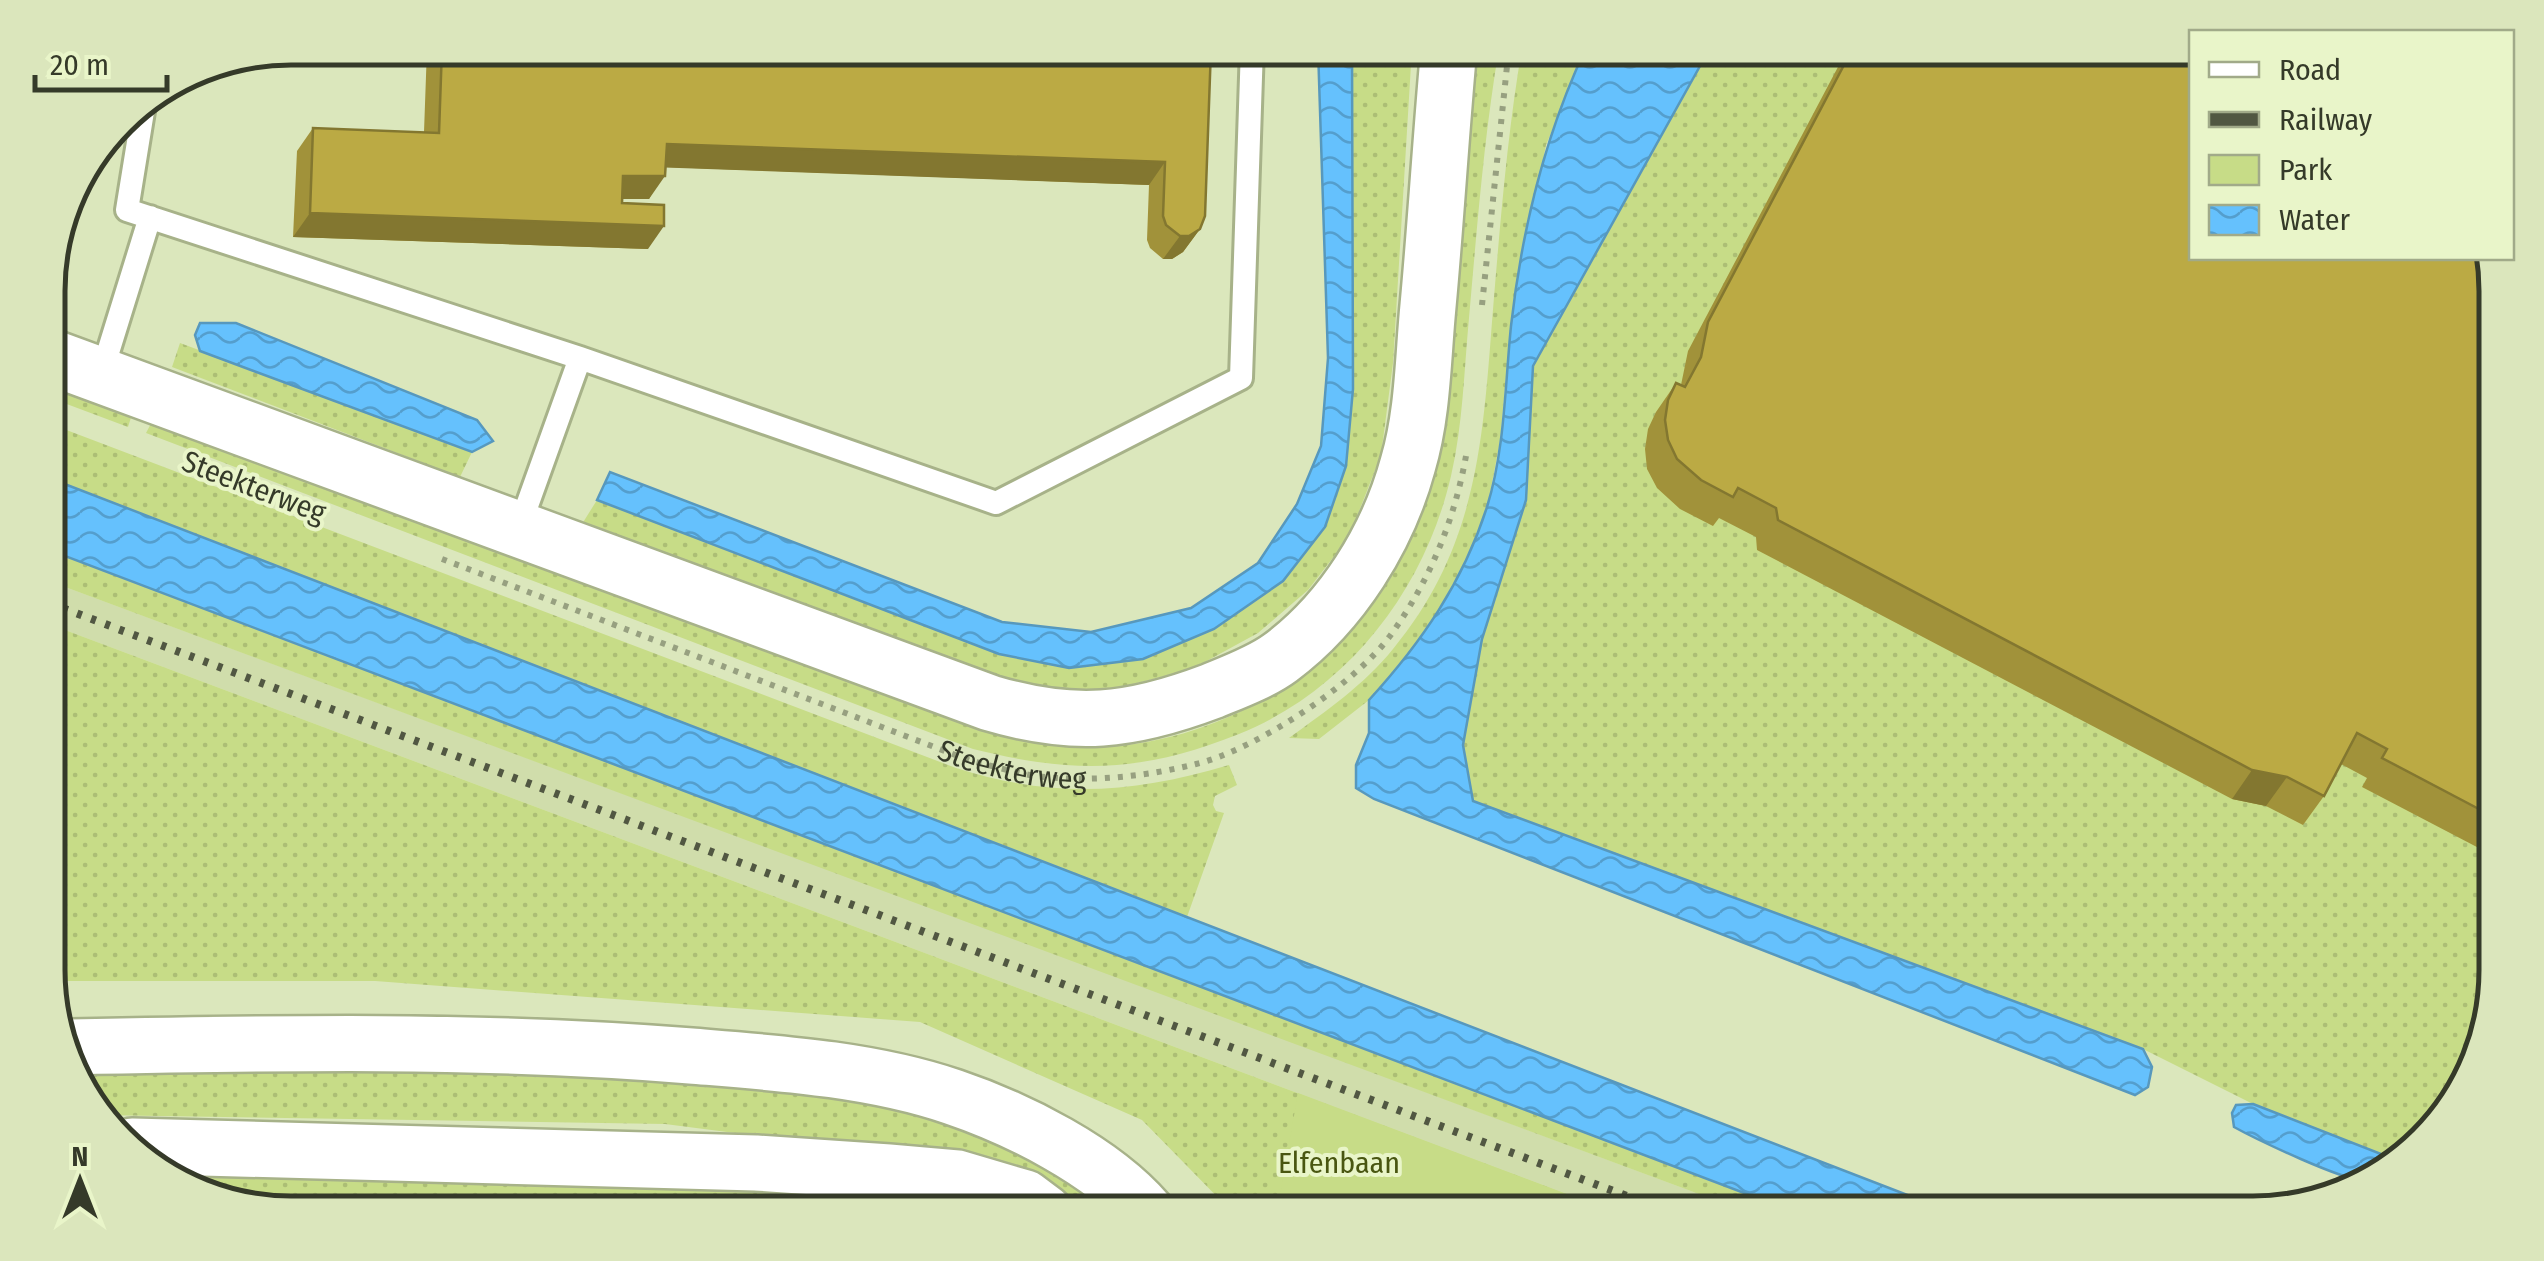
<svg xmlns="http://www.w3.org/2000/svg" width="2544" height="1261" font-family="'Fira Sans Condensed',sans-serif">
<style>
.built{fill:#d0ddab}
.grass{fill:url(#grass-dots)}
.park{fill:#c7dc87}
.water{fill:url(#water-waves);stroke:#5798bd;stroke-width:2.5}
.lines{fill:none;stroke-linecap:round;stroke-linejoin:round}
.service-casing{stroke:#a7b289;stroke-width:28}
.secondary-casing{stroke:#a7b289;stroke-width:60}
.trunk-casing{stroke:#a7b289;stroke-width:60}
.path{stroke:#97a080;stroke-width:6;stroke-dasharray:5 8;stroke-linecap:butt}
.service{stroke:#fff;stroke-width:22}
.secondary{stroke:#fff;stroke-width:55}
.trunk{stroke:#fff;stroke-width:55}
.rail{stroke:#515742;stroke-width:8;stroke-dasharray:5 10;stroke-linecap:butt}
.wall{fill:#a1923a}
.shaded-wall{fill:#837730}
.building{fill:#ba4;stroke:#837730;stroke-width:2.5}
.labels{text-anchor:middle;stroke-width:8;stroke-linejoin:round;paint-order:stroke}
.street-label{font-size:30px;fill:#353a29;stroke:#e9f5c9}
.park-label{font-size:30px;fill:#495611;stroke:#e9f5c9}
.rim{fill:none;stroke:#353a29;stroke-width:5}
</style>
<defs>
<pattern id="grass-dots" width="8" height="8" patternUnits="userSpaceOnUse" patternTransform="scale(2.5)"><rect width="8" height="8" fill="#c7dc87"/><path d="M2 2h.1M6 6h.1" fill="none" stroke="#acbe75" stroke-width="1.8" stroke-linecap="round"/></pattern>
<pattern id="water-waves" width="16" height="10" patternUnits="userSpaceOnUse" patternTransform="scale(2.5)"><rect width="16" height="10" fill="#65c1fd"/><path d="M0 5q4-4 8 0t8 0" fill="none" stroke="#549ecd"/></pattern>
</defs>
<rect width="100%" height="100%" fill="#dbe7bc"/>
<path class="built" d="M49 581 1131 982 1750 1213H1617L49 624Z"/>
<path class="grass" d="M1352 48H1412L1393 363 1381 455 1349 537 1308 590 1258 633 1192 669 1110 690H1043L966 671 582 524 597 500 998 654 1069 668 1283 581 1325 527 1346 466 1353 389Z
M1478 48H1499C1484 137 1477 228 1469 318 1464 370 1463 425 1451 476 1425 589 1348 690 1239 734 1142 773 1074 774 973 749L146 433 155 416 991 732C1010 736 1031 743 1051 745 1181 761 1322 691 1390 579 1409 548 1420 515 1430 481L1471 78Z
M1522 48H1586L1546 145 1511 323 1500 441 1488 504 1467 561 1441 611 1406 660 1369 700 1319 739 1289 738C1326 711 1364 685 1393 649 1482 541 1483 430 1494 297 1501 214 1508 130 1522 48Z
M1710 48H2191L2192 258 2494 260 2496 970 2472 1077 2399 1161 2253 1104 2143 1049 1473 801 1463 745 1482 639 1526 500 1533 366Z
M180 343 472 452 460 477 172 367Z
M48 379 134 408 128 427 48 397Z
M48 423 956 768C1054 799 1131 794 1229 765L1237 785 1215 796 1213 805 1216 811 1224 813 1187 917 49 478Z
M49 550 1797 1213H1750L49 581Z
M49 624 1617 1213H1233L1142 1120 920 1022 375 981H50Z
M651 1063 875 1095 1046 1154 1122 1213H1075L1031 1183 868 1150 665 1124 96 1115 80 1076Z
M166 1174 854 1189 1014 1213H291L184 1189Z"/>
<path class="park" d="M1298 1093 1617 1213H1277Z"/>
<path class="water" d="M1318 48H1352L1353 389 1346 466 1325 527 1283 581 1214 629 1143 659 1069 668 999 654 597 500 610 472 1002 622 1091 632 1191 608 1258 563 1297 504 1321 446 1328 358Z
M1586 48H1710L1533 366 1526 500 1482 639 1463 745 1473 801 2143 1049 2152 1067 2148 1087 2135 1095 1374 799 1356 788V765L1369 733V700C1422 642 1463 582 1487 507 1505 449 1505 385 1511 326 1522 228 1544 137 1586 48Z
M200 323H236L477 420 493 441 472 452 200 351 195 335Z
M49 478 1954 1213H1797L49 550Z
M2253 1104 2399 1161C2390 1171 2380 1178 2365 1180 2347 1183 2254 1138 2234 1127L2232 1113 2236 1105Z"/>
<g class="lines">
<g class="service-casing">
<path id="service" d="M145 99 127 210 580 358 996 503 1241 378 1252 47
M101 375 150 217
M519 528 580 358"/>
</g>
<g class="secondary-casing">
<path id="secondary" d="M48 356 990 703C1074 728 1130 722 1212 691 1234 682 1261 672 1280 658 1342 612 1388 538 1408 464 1423 414 1423 357 1428 306 1436 220 1441 133 1449 47"/>
</g>
<g class="trunk-casing">
<path id="trunk" d="M68 1047C277 1043 482 1039 691 1056 777 1063 871 1069 953 1097 1018 1119 1102 1161 1147 1213
M132 1146 756 1163 889 1172 957 1178 1025 1198 1045 1213"/>
</g>
<g class="path">
<path d="M1482 305 1509 47"/>
<path id="s1" d="M442 559 971 761C995 766 1020 775 1045 777 1094 782 1148 776 1196 764 1255 750 1354 685 1390 636 1429 582 1454 522 1466 456"/>
</g>
<use href="#service" class="service"/>
<use href="#secondary" class="secondary"/>
<use href="#trunk" class="trunk"/>
<path class="rail" d="M49 603 1672 1213"/>
</g>
<path class="wall" d="M427 48H1211L1200 229 1183 252 1172 259H1163L1150 248 1147 240 1149 185 666 167 649 199H622V203L648 249 293 237 297 151 313 128 424 132Z
M1848 48H2192L2494 260 2496 857 2362 787 2367 778 2341 764 2324 796 2303 825 2266 806 2232 799 1757 550 1756 537 1719 518 1713 526 1680 509 1657 488 1647 469 1645 449 1648 429 1656 412 1676 383 1681 385 1688 351Z"/>
<path class="shaded-wall" d="M667 144 1165 162 1149 185 651 167Z
M623 176H665L649 199H607Z
M310 213 664 226 648 249 293 237Z
M1200 229 1183 252 1172 259H1163L1180 236Z
M2252 770 2287 777 2266 806 2232 799Z"/>
<path class="building" d="M442 48H1211L1205 216 1200 229 1189 236H1180L1166 225 1163 216 1165 162 667 144 665 176H623L622 203 664 205V226L310 213 313 128 439 133Z
M1853 48H2192V258H2493L2496 818 2382 758 2387 749 2357 733 2324 796 2287 777 2252 770 1778 520 1776 508 1738 488 1733 497 1701 480 1677 459 1668 440 1665 420 1668 400 1676 383 1685 387 1701 357 1708 322Z"/>
<g class="labels">
<g class="street-label">
<text transform="translate(254 487) rotate(21)" y="10">Steekterweg</text>
<text dy="10" stroke="none"><textPath href="#s1" startOffset="608">Steekterweg</textPath></text>
</g>
<g class="park-label">
<text x="1339" y="1173">Elfenbaan</text>
</g>
</g>
<path d="M0 0H2544V1261H0ZM291 65H2253A226 226 0 0 1 2479 291V970A226 226 0 0 1 2253 1196H291A226 226 0 0 1 65 970V291A226 226 0 0 1 291 65Z" fill="#dbe6bc" fill-rule="evenodd"/>
<path class="rim" d="M291 65H2253A226 226 0 0 1 2479 291V970A226 226 0 0 1 2253 1196H291A226 226 0 0 1 65 970V291A226 226 0 0 1 291 65Z"/>
<rect x="2189" y="30" width="325" height="230" fill="#e9f5c9" stroke="#a1aa89" stroke-width="2.5"/>
<rect x="2209" y="62" width="50" height="15" fill="#ffffff" stroke="#a1aa89" stroke-width="2.5"/>
<text x="2279" y="80" font-size="30" fill="#353a29">Road</text>
<rect x="2209" y="112" width="50" height="15" fill="#515742" stroke="#a1aa89" stroke-width="2.5"/>
<text x="2279" y="130" font-size="30" fill="#353a29">Railway</text>
<rect x="2209" y="155" width="50" height="30" fill="#c7dc87" stroke="#a1aa89" stroke-width="2.5"/>
<text x="2279" y="180" font-size="30" fill="#353a29">Park</text>
<rect x="2209" y="205" width="50" height="30" fill="url(#water-waves)" stroke="#a1aa89" stroke-width="2.5"/>
<text x="2279" y="230" font-size="30" fill="#353a29">Water</text>
<g transform="translate(80 1181)" stroke="#e9f5c9" stroke-width="8" paint-order="stroke">
<path d="M0-8L18 38L0 25L-18 38Z" fill="#353a29"/>
<text y="-15" font-size="28" font-weight="bold" text-anchor="middle" fill="#353a29">N</text>
</g>
<path d="M35 75v15h132v-15" fill="none" stroke="#353a29" stroke-width="5"/>
<text x="50" y="75" font-size="30" fill="#353a29" stroke="#e9f5c9" stroke-width="8" paint-order="stroke">20 m</text>
</svg>
